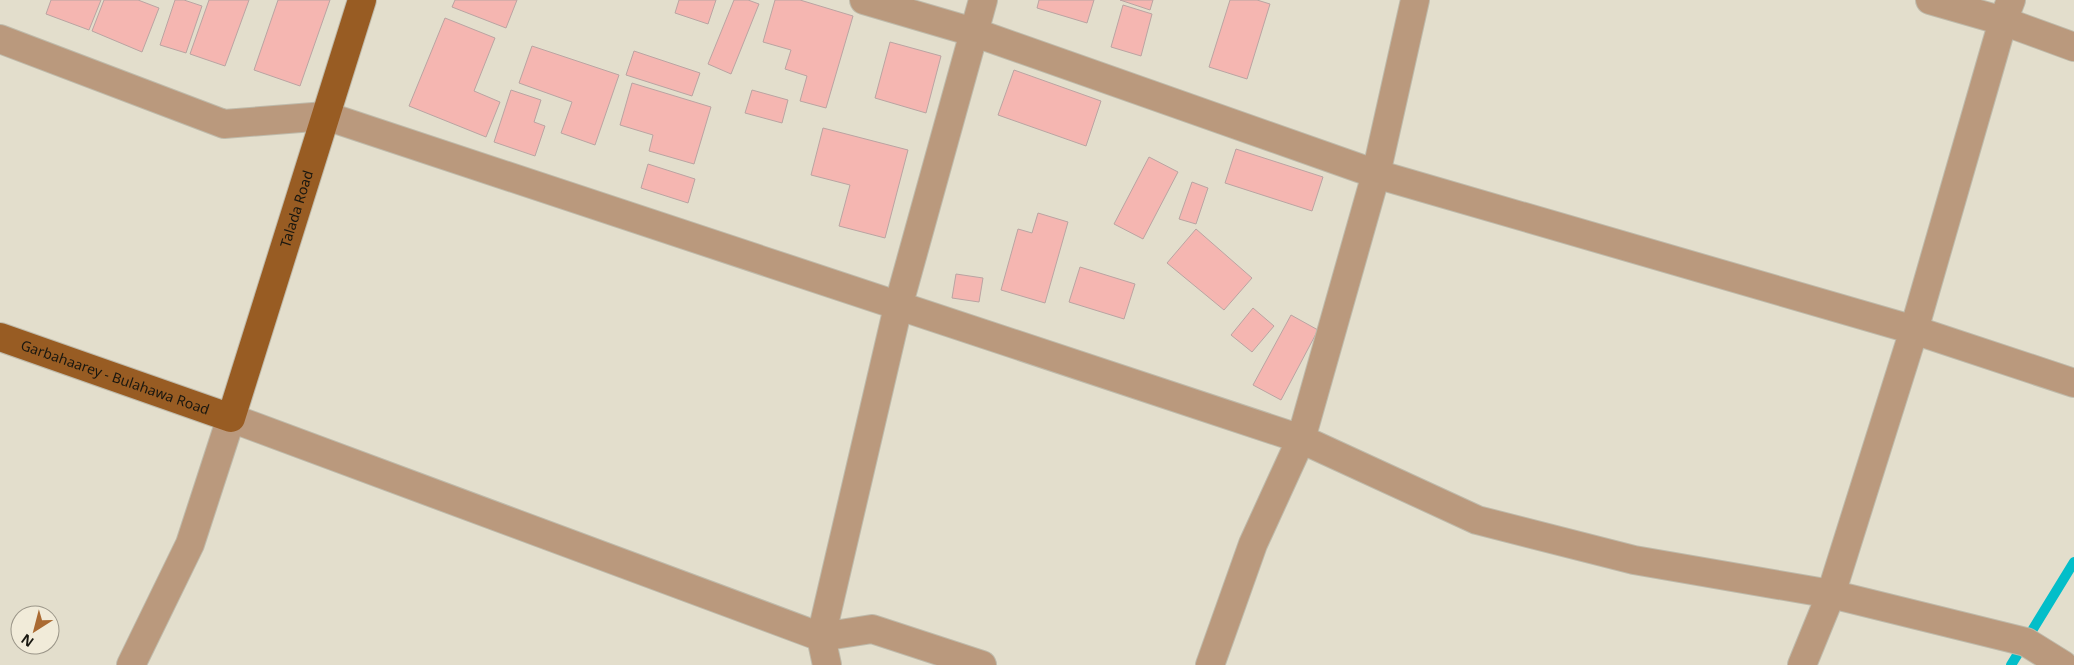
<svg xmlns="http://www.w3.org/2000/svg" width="2074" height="665" font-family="'Noto Sans',sans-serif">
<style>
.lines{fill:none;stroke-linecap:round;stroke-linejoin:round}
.stream{stroke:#03bec9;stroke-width:10}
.building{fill:#f5b6b1;stroke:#baa4a2}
.minor-casing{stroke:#bfbaaa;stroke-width:30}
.major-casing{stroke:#bfbaaa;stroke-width:30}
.minor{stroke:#ba997d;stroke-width:28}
.major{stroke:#985c23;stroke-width:28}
.labels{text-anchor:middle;stroke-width:4;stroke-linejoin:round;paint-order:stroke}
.street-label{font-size:14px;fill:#191710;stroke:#f1ebd9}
</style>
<rect width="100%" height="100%" fill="#e3decc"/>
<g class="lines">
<path class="stream" d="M2011 665 2074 562"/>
</g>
<path class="building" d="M51 0H101L89 30 46 14Z
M104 0H138L159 8 142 52 92 31Z
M175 0H184L202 6 186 53 160 45Z
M209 0H249L225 66 190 54Z
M278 0H330L300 86 254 70Z
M455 0H517L506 28 452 7Z
M679 0H716L708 24 675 13Z
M734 0H748L759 4 731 74 708 64Z
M775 0H800L853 16 826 108 800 101 807 76 785 69 791 50 763 42Z
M1039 0H1094L1087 23 1037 8Z
M1120 0H1153L1150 10Z
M1230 0H1257L1270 4 1247 79 1209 67Z
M1123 5 1152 14 1141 56 1111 47Z
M445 18 495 38 474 91 500 102 486 137 409 106Z
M890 42 941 56 926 113 875 98Z
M532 46 619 75 595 145 561 133 572 102 519 83Z
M634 51 700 73 692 96 626 75Z
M1014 70 1101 101 1086 146 998 115Z
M632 83 711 107 694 164 649 151 653 135 620 125Z
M511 90 541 100 534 122 545 126 535 156 494 142Z
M752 90 788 100 782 123 745 113Z
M823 128 908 150 885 238 839 226 850 185 811 175Z
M1236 149 1323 177 1312 211 1225 183Z
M1149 157 1178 172 1143 239 1114 224Z
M648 164 695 179 688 203 641 188Z
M1192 182 1208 188 1196 224 1179 219Z
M1038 213 1068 222 1045 303 1001 290 1018 229 1032 233Z
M1196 229 1252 278 1224 310 1167 263Z
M1080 267 1135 284 1124 319 1069 302Z
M956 274 983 278 979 302 952 298Z
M1253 308 1274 326 1252 352 1231 335Z
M1291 315 1318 330 1281 400 1253 385Z"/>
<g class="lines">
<g class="minor-casing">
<path id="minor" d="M864 0 973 32 1376 174 1914 330 2074 383
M1930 0 2003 21 2074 47
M0 39 224 124 326 116 1301 439 1477 520 1634 560 1831 594 2026 642 2063 665
M131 665 190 544 231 418 821 637 827 665
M982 665 872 629 821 637 898 307 983 0
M1210 665 1253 544 1301 439 1376 174 1415 0
M1802 665 1831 594 1914 330 2003 21 2011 0"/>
</g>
<g class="major-casing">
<g id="major">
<path id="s1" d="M0 337 231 418 362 0"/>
</g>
</g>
<use href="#minor" class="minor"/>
<use href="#major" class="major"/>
</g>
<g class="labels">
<g class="street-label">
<text dy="5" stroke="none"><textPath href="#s1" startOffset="464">Talada Road</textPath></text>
<text dy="5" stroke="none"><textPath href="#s1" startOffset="122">Garbahaarey - Bulahawa Road</textPath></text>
</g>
</g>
<g transform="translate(35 630) rotate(216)"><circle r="24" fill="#f1ebd9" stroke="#9b9689"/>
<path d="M0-4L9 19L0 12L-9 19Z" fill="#aa6a32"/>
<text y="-8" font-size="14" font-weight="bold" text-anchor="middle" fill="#191710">N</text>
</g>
</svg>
